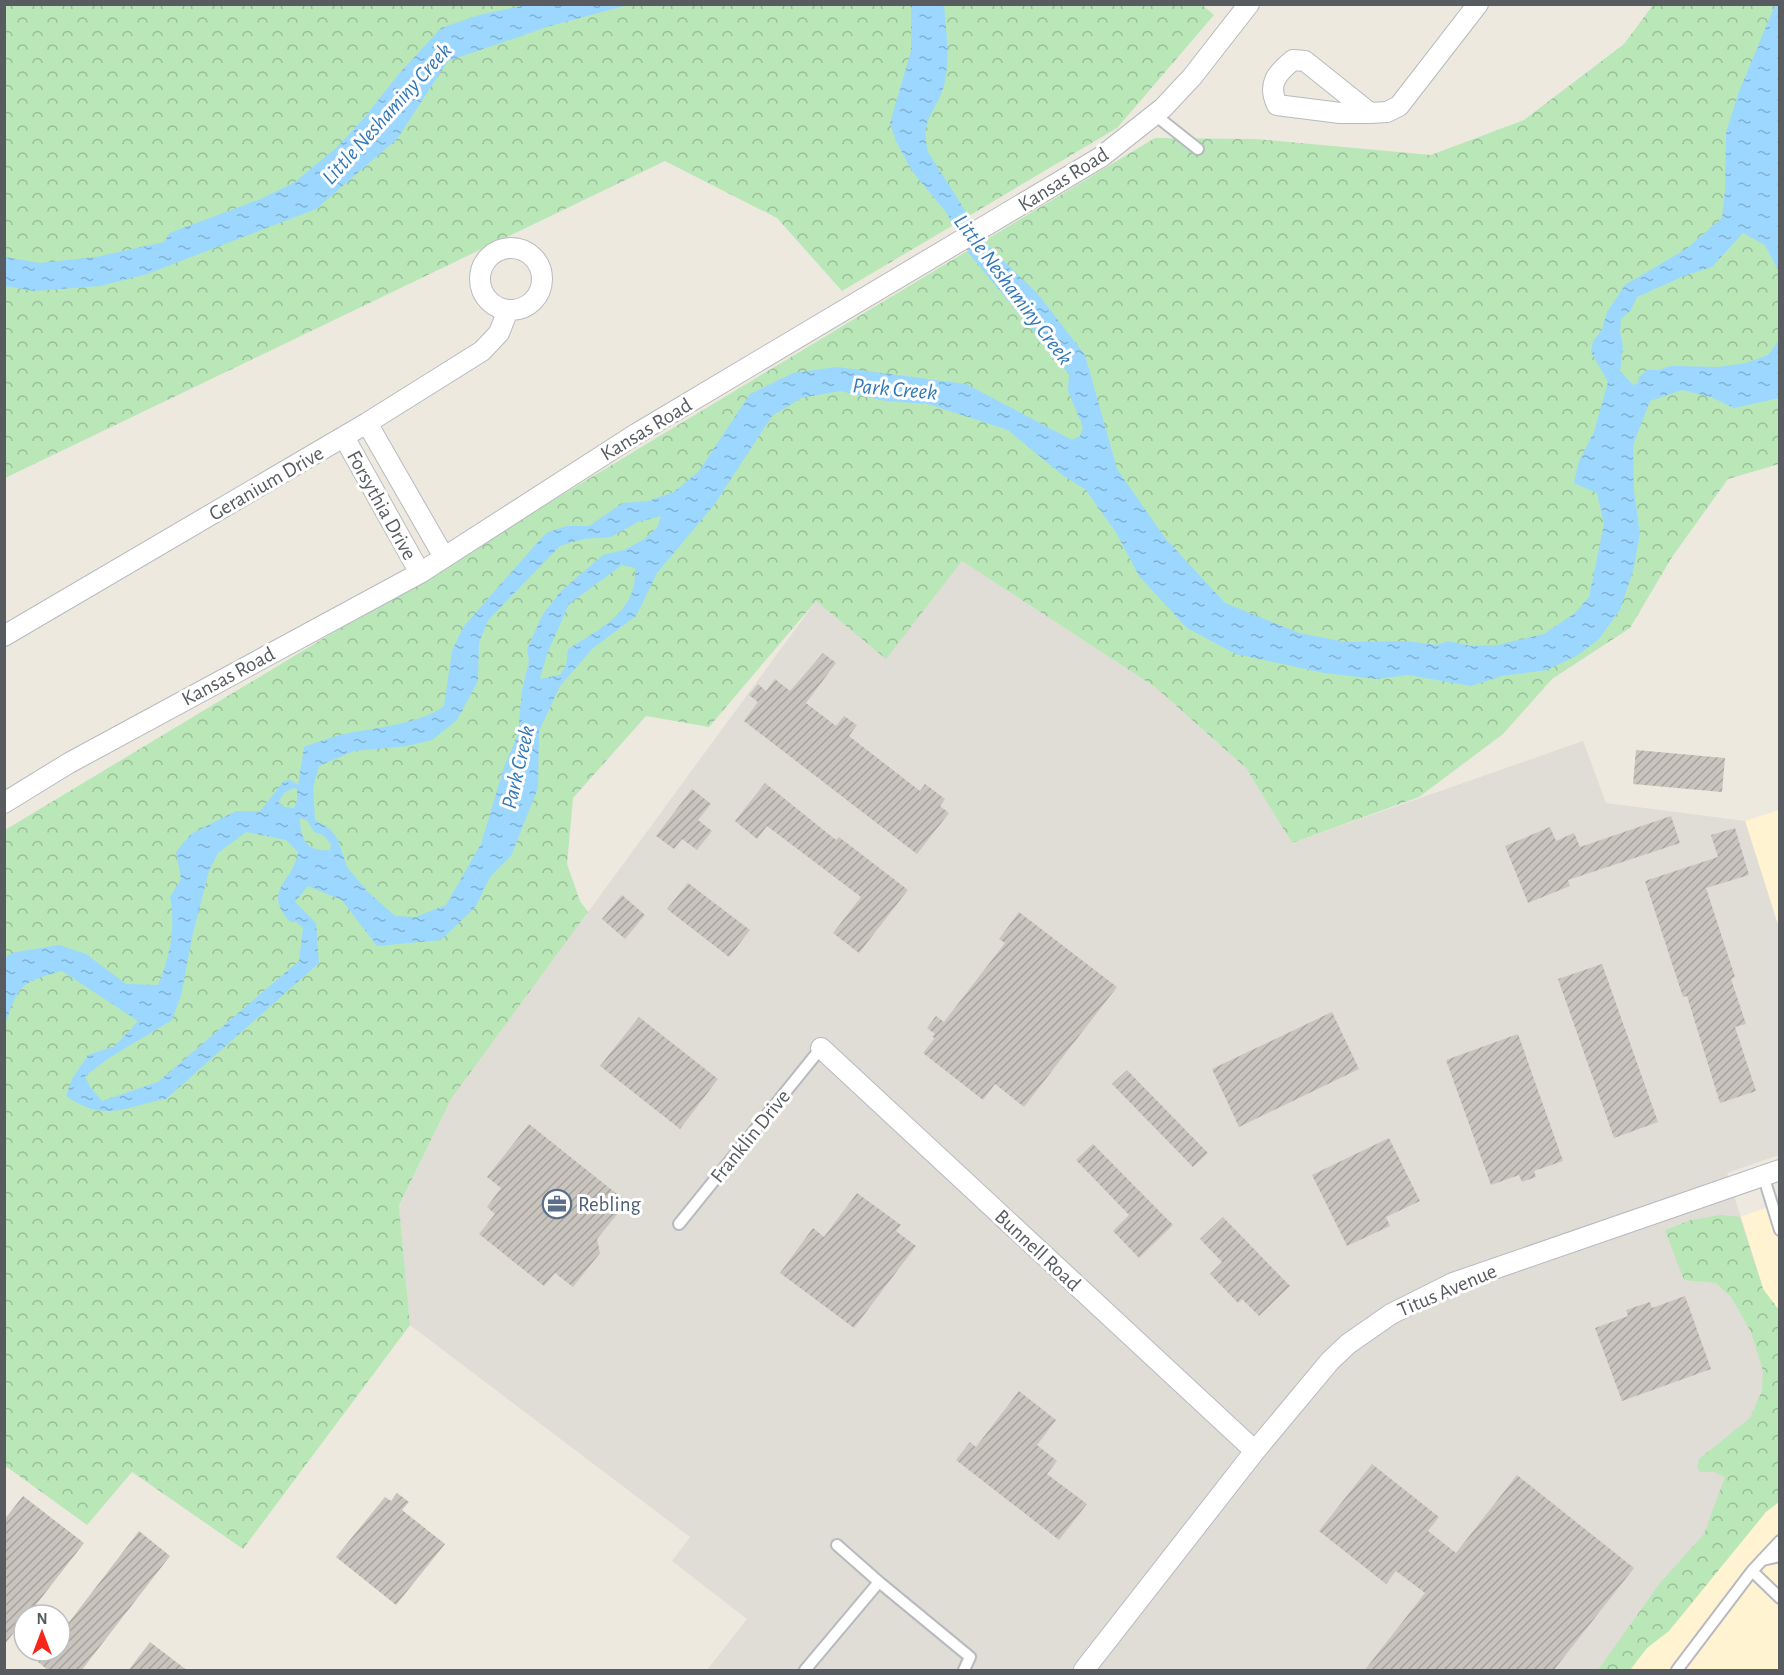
<svg xmlns="http://www.w3.org/2000/svg" width="1784" height="1675" font-family="'Alegreya Sans',sans-serif">
<style>
.commercial{fill:#fff3d1}
.industrial{fill:#e0dcd6}
.forest{fill:url(#forest-crowns)}
.water{fill:url(#water-ripples);fill-rule:evenodd}
.building{fill:url(#building-hatch)}
.lines{fill:none;stroke-linecap:round;stroke-linejoin:round}
.lane-casing{stroke:#b7babf;stroke-width:14}
.street-casing{stroke:#b7babf;stroke-width:22}
.lane{stroke:#fff;stroke-width:10}
.street{stroke:#fff;stroke-width:20}
.labels{text-anchor:middle;stroke-width:6;stroke-linejoin:round;paint-order:stroke}
.street-label{font-size:21px;fill:#585c61;stroke:#fff}
.service-label{font-size:21px;fill:#4e5e75;stroke:#fff;text-anchor:start}
.water-label{font-size:22px;font-style:italic;fill:#3278b8;stroke:#fff}
</style>
<defs>
<pattern id="forest-crowns" width="20" height="18" patternUnits="userSpaceOnUse" patternTransform="scale(1.5)"><rect width="20" height="18" fill="#b9e7b8"/><path d="M2 6a3 3 0 1 1 6 0M12 15a3 3 0 1 1 6 0" fill="none" stroke="#99be99"/></pattern>
<pattern id="water-ripples" width="26" height="14" patternUnits="userSpaceOnUse" patternTransform="scale(1.5)"><rect width="26" height="14" fill="#9cd7ff"/><path d="M2 4q2-2 4 0t4 0M15 11q2-2 4 0t4 0" fill="none" stroke="#82b2d2"/></pattern>
<pattern id="building-hatch" width="6" height="6" patternUnits="userSpaceOnUse" patternTransform="scale(1.5)"><rect width="6" height="6" fill="#c9c5be"/><path d="M-1 1l2-2M0 6l6-6M5 7l2-2" fill="none" stroke="#a6a39e"/></pattern>
</defs>
<rect width="100%" height="100%" fill="#ede9de"/>
<path class="commercial" d="M1779 810V928L1745 821Z
M1779 1203V1339L1740 1217Z
M1779 1412V1670H1630L1741 1516Z"/>
<path class="industrial" d="M962 561 1155 687 1246 768 1292 843 1583 741 1606 803 1745 821 1779 928V1155L1727 1173 1779 1339 1741 1516 1630 1670H707L747 1619 672 1561 690 1537 410 1325 399 1207 451 1099 816 601 886 658Z"/>
<path class="forest" d="M1201 4 1214 15 1117 128 842 291 777 218 665 161 5 478V5Z
M1653 5H1779V464L1728 479 1672 557 1630 628 1552 679 1503 734 1419 797 1292 843 1246 768 1155 687 962 561 886 659 816 601 709 727 646 716 573 798 567 864 580 901 588 912 451 1099 399 1206 410 1325 243 1549 132 1472 87 1525 7 1467 5 1469V830L1155 138 1256 139 1431 155 1524 120 1624 44Z
M1721 1215 1740 1217 1763 1289 1779 1310V1502L1766 1512 1669 1631 1647 1648 1630 1670H1598L1660 1583 1704 1534 1725 1477 1714 1472H1700L1697 1467 1699 1459 1750 1418 1762 1391 1763 1371 1751 1332 1731 1297 1716 1283 1684 1280 1665 1230 1691 1220Z"/>
<path class="water" d="M526 5H628L550 26 448 61 397 139 316 209 147 274 100 286 34 291 5 286V257L40 263 96 257 164 242 170 233 261 199 295 182 336 148 365 117 397 76 441 28 479 15Z
M911 5H944C946 29 950 56 945 81 939 111 919 115 928 152L986 244 1037 293 1085 355 1117 469 1165 538 1225 603 1299 633 1346 642 1406 641 1437 645 1448 641 1471 646 1498 645 1544 634 1575 613 1589 597 1604 524 1597 493 1574 483 1579 461 1594 432 1608 382 1591 352 1593 341 1602 330 1607 312 1625 285 1686 249 1722 218 1725 191 1726 133 1738 94 1775 5H1779V272L1765 245 1743 233 1712 267 1686 275 1637 297 1631 310 1621 319 1620 332 1623 346 1620 371 1633 385 1638 383 1639 377 1647 370H1659L1671 366 1719 367 1746 363 1768 355 1779 340V398L1734 408 1711 397 1682 390 1650 401 1633 445 1634 490 1640 534 1633 571 1620 610 1599 639 1578 655 1547 670 1502 676 1471 686 1408 675 1376 679 1324 673 1236 654 1187 628 1139 576 1117 534 1086 490 1061 474 1008 430 928 404 886 401 840 391 801 398 772 416 714 505 657 573 636 616 593 648 560 686 539 731 538 788 511 856 490 877 476 906 441 940 377 946 342 900 308 886 295 902 316 923 319 963 166 1099C123 1107 106 1123 66 1096L72 1079 88 1055 115 1046 138 1021 62 971C21 982 18 985 5 1025V958L11 953 59 945 86 954 126 984 158 985C170 957 176 926 170 897L181 879 176 852 191 834 236 811H260L284 781 290 780 298 785 304 747C316 743 328 738 340 735 370 728 419 725 444 706L452 651 464 626 546 533 566 526H589L623 503 648 501 674 492 699 471 750 394 793 373 837 367 966 384 1072 440 1080 436 1083 427 1068 391 1069 374 970 255 946 212 912 171 896 141 890 123 911 51ZM661 516 657 528 643 540 624 550 603 555 561 591 543 614 527 649 529 661 522 690 518 734 504 767 481 844 446 905 416 917 395 916 368 892 347 867 338 840 330 829 315 820 313 788 319 766 354 751 407 746 432 740 457 720 478 681 479 643 488 620 560 546 583 539 611 537 638 522ZM622 565 635 568C638 612 600 629 568 649L566 666 560 675 540 679 547 654 569 604ZM293 788 297 789V801L294 808 285 807 278 802 284 793ZM300 818 307 820 314 832 323 835 331 844 330 850C307 852 300 839 300 818ZM246 832 286 840 298 852C294 882 261 889 290 922H296L303 928 299 961 158 1082 102 1101 90 1087 85 1076 109 1058 172 1020 181 995 193 933 209 871 218 853Z"/>
<path class="building" d="M823 653 836 663 806 703 836 726 844 716 857 725 849 736 920 791 925 784 945 799 940 806 949 813 917 854 744 721 758 702 749 695 758 684 766 691 775 679 790 691Z
M1636 750 1725 758 1722 792 1633 784Z
M765 783 836 840 839 837 908 890 859 953 833 933 861 897 767 826 757 839 735 821Z
M692 789 711 804 698 820 712 831 697 850 682 839 674 849 656 836Z
M1671 816 1680 843 1568 880 1570 886 1528 903 1505 846 1550 827 1556 841 1574 833 1580 847Z
M1735 828 1749 875 1706 888 1735 977 1731 979 1746 1024 1735 1027 1756 1091 1720 1103 1687 996 1683 997 1645 881 1718 857 1711 835Z
M688 883 750 930 729 957 667 909Z
M622 895 645 915 625 939 602 919Z
M1019 912 1117 987 1024 1107 995 1084 983 1100 923 1053 935 1038 932 1037 935 1034 927 1028 936 1016 944 1022 1005 943 999 939Z
M1602 964 1658 1122 1614 1138 1558 979Z
M1332 1012 1359 1069 1239 1127 1212 1069Z
M639 1017 718 1079 680 1129 600 1066Z
M1518 1034 1563 1161 1534 1171 1536 1177 1522 1182 1519 1175 1491 1185 1446 1060Z
M1127 1070 1208 1153 1193 1167 1112 1084Z
M529 1124 627 1202 597 1239 600 1253 573 1287 555 1273 544 1286 479 1234 495 1214 487 1207 501 1188 487 1177Z
M1389 1138 1420 1201 1386 1217 1390 1226 1347 1246 1312 1175Z
M1093 1144 1173 1225 1139 1258 1113 1231 1129 1215 1076 1160Z
M857 1193 901 1225 896 1231 916 1246 854 1328 780 1273 813 1228 824 1237Z
M1223 1217 1290 1286 1259 1316 1242 1299 1238 1303 1210 1274 1222 1262 1200 1239Z
M1685 1296 1711 1369 1622 1401 1595 1328 1628 1316 1626 1310 1650 1302 1652 1308Z
M1019 1391 1056 1420 1037 1445 1057 1461 1047 1474 1087 1504 1059 1540 956 1460 970 1442 976 1447Z
M1372 1464 1439 1517 1428 1531 1456 1553 1517 1475 1634 1568 1553 1671H1364L1425 1593 1396 1571 1386 1584 1319 1531Z
M397 1493 409 1502 402 1510 445 1544 396 1605 336 1557 385 1497 391 1501Z
M23 1496 84 1543 28 1615H24V1620L4 1645V1520Z
M139 1531 170 1556 81 1671H49L38 1662 47 1651H60V1634Z
M150 1642 188 1671H128Z"/>
<g class="lines">
<g class="lane-casing">
<path id="lane" d="M1155 115 1198 149
M1763 1175 1780 1230
M679 1224 821 1048
M837 1545 879 1582
M1762 1560 1780 1556
M1752 1571 1780 1598
M805 1670 879 1582 970 1657 964 1670
M1677 1670 1752 1571 1780 1541"/>
</g>
<g class="street-casing">
<path id="street" d="M1293 60 1305 61 1370 113H1340L1277 105C1267 84 1277 73 1293 60Z
M1370 113 1387 112 1399 106 1478 4
M480 279a31 31 0 1 1 62 0a31 31 0 1 1-62 0Z
M367 423 444 557
M344 437 420 573
M4 636 367 423 482 351 499 333 508 310
M4 803 69 763 420 573 636 434 1101 157 1163 108 1192 77 1249 4
M821 1048 1255 1451
M1084 1670 1255 1451 1330 1361 1348 1344 1391 1314 1453 1283 1780 1170"/>
</g>
<use href="#lane" class="lane"/>
<use href="#street" class="street"/>
</g>
<defs>
<g id="office-ring" transform="scale(1.5)"><circle r="9.5" fill="#fff" stroke="#5c6f8a" stroke-width="1.5"/><path d="M-6-3h4V-5.5h4V-3h4V5H-6ZM-1-4.5V-3h2v-1.5ZM-6 0V1H6V0Z" fill="#5c6f8a"/></g>
</defs>
<g fill-rule="evenodd">
<use href="#office-ring" x="557" y="1204"/>
</g>
<g class="labels">
<g class="street-label">
<text transform="translate(1063 179) rotate(-32)" y="7">Kansas Road</text>
<text transform="translate(646 429) rotate(-31)" y="7">Kansas Road</text>
<text transform="translate(266 483) rotate(-30)" y="7">Geranium Drive</text>
<text transform="translate(382 505) rotate(61)" y="7">Forsythia Drive</text>
<text transform="translate(228 676) rotate(-28)" y="7">Kansas Road</text>
<text transform="translate(750 1136) rotate(-51)" y="7">Franklin Drive</text>
<text transform="translate(1038 1250) rotate(43)" y="7">Bunnell Road</text>
<text transform="translate(1447 1290) rotate(-23)" y="7">Titus Avenue</text>
</g>
<g class="service-label">
<text x="578" y="1211">Rebling</text>
</g>
<g class="water-label">
<text transform="translate(386 113) rotate(-48)" y="8">Little Neshaminy Creek</text>
<text transform="translate(1014 289) rotate(53)" y="8">Little Neshaminy Creek</text>
<text transform="translate(895 388) rotate(5)" y="8">Park Creek</text>
<text transform="translate(517 767) rotate(-77)" y="8">Park Creek</text>
</g>
</g>
<rect width="1784" height="1675" fill="none" stroke="#585c61" stroke-width="12"/>
<g transform="translate(42 1633)"><circle r="28" fill="#ffffff" stroke="#bcbec0" stroke-width="1.5"/>
<path d="M0-4.5L10 22L0 15L-10 22Z" fill="#f7251a"/>
<text y="-9" font-size="16" font-weight="bold" text-anchor="middle" fill="#585c61">N</text>
</g>
</svg>
